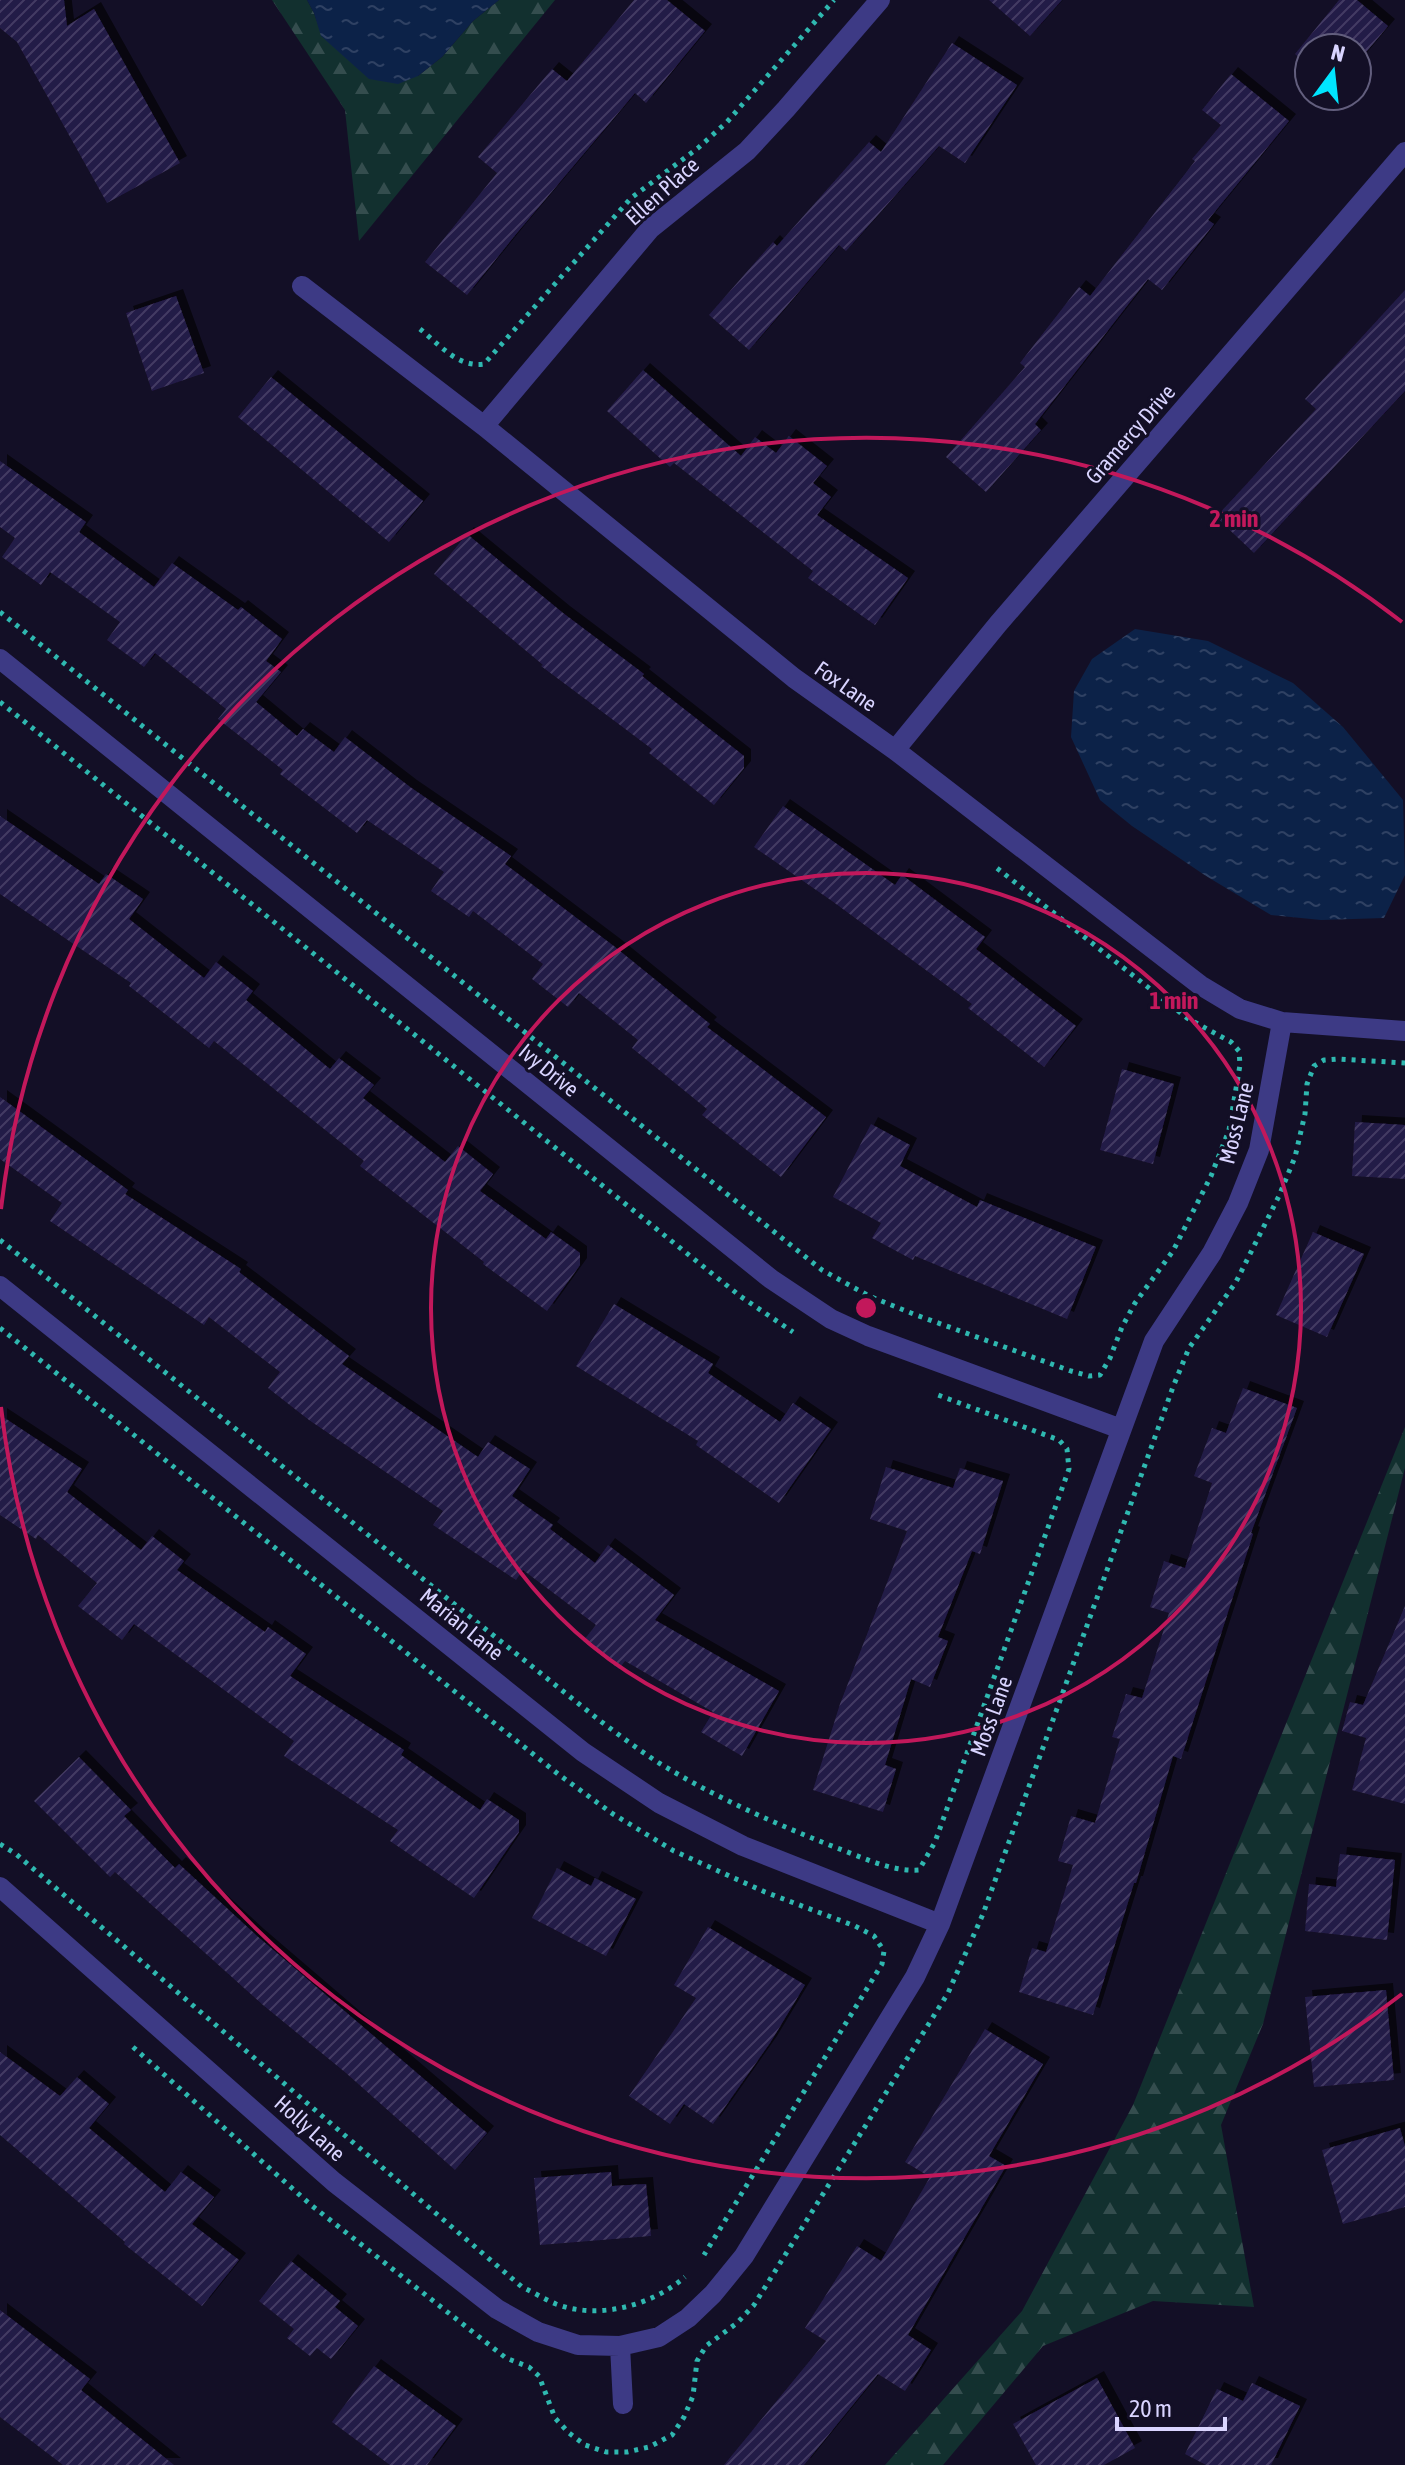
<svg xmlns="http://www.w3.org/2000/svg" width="1405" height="2465" font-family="'Asap Condensed',sans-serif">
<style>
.forest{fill:url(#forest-firs)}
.water{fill:url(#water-ripples)}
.building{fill:url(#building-hatch);filter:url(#shadow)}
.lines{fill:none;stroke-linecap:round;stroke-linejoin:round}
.path{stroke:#2fb8b0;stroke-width:5;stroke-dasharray:4 6;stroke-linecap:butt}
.street{stroke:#3d3a85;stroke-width:20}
.ring{fill:none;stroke:#c2185b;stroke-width:4}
.labels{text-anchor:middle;stroke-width:6;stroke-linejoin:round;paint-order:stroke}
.street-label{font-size:22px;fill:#d9d4ff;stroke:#130f26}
.centre{fill:#c2185b;stroke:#130f26;stroke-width:4}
.ring-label{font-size:24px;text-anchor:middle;font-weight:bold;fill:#c2185b;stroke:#130f26;stroke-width:6;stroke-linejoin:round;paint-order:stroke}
</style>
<defs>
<pattern id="forest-firs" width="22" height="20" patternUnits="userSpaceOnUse" patternTransform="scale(2)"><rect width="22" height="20" fill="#12302f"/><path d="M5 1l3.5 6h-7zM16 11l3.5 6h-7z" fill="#344d4e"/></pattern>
<pattern id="water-ripples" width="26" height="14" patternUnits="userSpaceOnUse" patternTransform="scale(2)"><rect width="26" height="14" fill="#0c2248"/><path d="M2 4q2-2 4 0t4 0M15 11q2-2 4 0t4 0" fill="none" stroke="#2f4163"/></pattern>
<pattern id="building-hatch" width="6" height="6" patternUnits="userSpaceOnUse" patternTransform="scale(2)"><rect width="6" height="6" fill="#241b47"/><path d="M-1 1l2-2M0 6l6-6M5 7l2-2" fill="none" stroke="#433b63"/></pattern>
<filter id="shadow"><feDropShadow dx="7" dy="-7" stdDeviation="0" flood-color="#0009"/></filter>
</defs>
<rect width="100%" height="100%" fill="#130f26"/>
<path class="forest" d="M272 0H307L314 13 322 36 418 76 442 57 473 21 499 0H555L359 241 345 110Z
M1405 1427V1468L1263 2024 1221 2125 1254 2307 1153 2301 1043 2346 943 2465H885L1022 2311 1133 2105Z"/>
<path class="water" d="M307 0H499L473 21 442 57 418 76 398 84 369 79 321 36 314 13Z
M1135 629 1208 641 1293 683 1343 727 1403 800 1405 875 1384 918 1321 920 1271 915 1206 876 1132 826 1100 800 1071 737 1074 691 1092 659Z"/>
<path class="building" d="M0 0H64L67 26 94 9 180 163 107 203 17 42 0 28Z
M634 0H667L705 31 646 103 635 93 517 233 467 295 425 262 497 173 478 157 552 69 567 81Z
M989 0H1062L1030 36Z
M1339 0H1357L1388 26 1357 63V48H1309V66L1295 54Z
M952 43 1017 85 965 163 939 146 846 251 839 245 749 350 709 315 773 242 777 246 869 142 881 152Z
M1231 74 1289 121 1208 220 1214 224 1162 290 1148 279 1035 424 1041 430 986 492 946 457 1025 367 1020 363 1079 287 1090 296 1195 161 1192 159 1221 125 1202 110Z
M1405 290V391L1254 553 1216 517 1316 409 1305 399Z
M176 296 204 373 152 391 126 313Z
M643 370 741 456 755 437 776 453 789 436 827 466 813 483 831 497 817 515 908 578 875 625 808 578 813 571 674 463 670 467 607 411Z
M271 377 423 501 389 542 238 417Z
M0 461 86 522 79 532 154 587 172 563 238 610 241 607 282 639 266 661 281 672 256 702 297 736 303 729 334 752 345 737 410 787 511 856 505 864 615 947 710 1024 707 1027 826 1117 781 1177 702 1115 707 1109 632 1048 638 1040 579 993 568 1007 532 979 543 964 473 911 469 917 431 891 444 872 367 820 357 833 280 774 283 770 218 719 226 709 155 653 144 667 107 640 120 622 50 572 41 585 2 557 15 538 0 527Z
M467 534 563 613 644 674 642 676 744 756V768L714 805 649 753 652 749 541 666 543 665 434 574Z
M783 806 895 885 902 875 985 937 976 949 1076 1026 1044 1067 968 1008 972 1004 832 901 754 847Z
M0 816 99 884 106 874 143 899 129 919 204 978 216 962 253 991 246 1000 330 1069 339 1058 374 1085 363 1098 445 1162 458 1146 493 1174 480 1191 546 1239 551 1232 580 1253V1265L547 1311 483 1264 484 1262 360 1166 364 1161 214 1041 209 1048 129 986 131 983 0 894Z
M1122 1069 1174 1084 1153 1164 1100 1150Z
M0 1097 128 1190 125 1194 241 1269 239 1272 349 1356 342 1364 478 1457 488 1442 530 1469 512 1496 553 1525 550 1529 595 1563 608 1545 674 1595 655 1620 779 1691 742 1756 701 1732 713 1712 625 1661 619 1669 583 1641 596 1625 523 1570 516 1580 433 1525 443 1511 309 1420 268 1388 280 1372 209 1317 204 1325 50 1221 62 1203 0 1159Z
M1355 1122 1405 1125V1179L1352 1176Z
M871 1124 910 1145 900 1166 977 1207 980 1200 1096 1247 1067 1319 915 1256 913 1260 872 1238 881 1223 833 1197Z
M1313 1232 1364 1254 1327 1337 1276 1315Z
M614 1304 713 1364 708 1373 780 1422 793 1403 831 1429 779 1503 696 1445 698 1441 576 1366Z
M1243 1388 1297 1408 1251 1533 1253 1534 1181 1759 1173 1756 1136 1883H1134L1093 2015 1019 1992 1032 1948 1046 1952 1073 1865 1058 1861 1071 1816 1095 1823 1120 1739 1112 1737 1126 1694 1142 1698 1169 1613 1150 1607 1164 1561 1185 1568 1212 1483 1194 1476 1212 1428 1226 1433Z
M0 1415 82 1469 67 1492 141 1550 152 1536 184 1561 177 1570 265 1632 268 1627 306 1654 290 1676 404 1750 401 1755 480 1810 487 1799 519 1820V1832L474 1898 390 1841 398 1830 284 1756 294 1741 134 1624 122 1640 78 1606 97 1583 38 1535 36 1539 0 1515Z
M886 1467 953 1488 960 1468 1003 1481 980 1554 972 1551 938 1637 948 1641 930 1687 911 1679 885 1765 896 1769 883 1812 813 1790 840 1704 907 1531 870 1519Z
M1405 1606V1804L1352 1790 1366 1738 1342 1731 1350 1702 1363 1705Z
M79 1757 131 1810 124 1816 175 1868 179 1864 257 1936 487 2133 455 2170 346 2073 263 2005 115 1872 110 1877 34 1801Z
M1340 1854 1395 1860 1387 1940 1305 1931 1309 1884 1336 1887Z
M557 1868 591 1886 595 1878 636 1899 606 1956 532 1918Z
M708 1927 805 1985 770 2043 713 2124 684 2104 670 2124 629 2096 696 1998 674 1985Z
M1386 1990 1394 2080 1314 2087 1305 1997Z
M985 2029 1043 2064 989 2156 1006 2166 908 2335 931 2350 905 2391 878 2374 804 2465H724L826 2341 805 2328 857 2246 881 2261 930 2177 905 2162Z
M0 2052 60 2096 77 2077 109 2104 89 2128 165 2192 181 2172 214 2197 192 2224 239 2260 202 2306 124 2244 125 2242 0 2135Z
M1400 2128 1405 2146V2207L1343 2224 1322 2150Z
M611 2172 612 2186 646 2184 651 2236 540 2245 534 2178Z
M291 2261 340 2301 335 2307 358 2326 331 2359 317 2348 310 2356 287 2338 294 2329 259 2301Z
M0 2310 90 2379 81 2390 174 2465H63L0 2417Z
M374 2366 456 2426 427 2465H390L332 2422Z
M1097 2378 1135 2448 1104 2465H1036L1013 2424Z
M1252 2383 1300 2406 1271 2465H1206L1185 2454 1217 2389 1243 2401Z"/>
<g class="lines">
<path class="path" d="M420 329C439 344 458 368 484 364L631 198 698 148 727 122 834 0
M0 612 822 1270 869 1296 916 1315 1071 1371 1089 1376 1100 1375 1110 1358 1122 1327 1135 1303 1173 1251 1211 1176 1229 1130 1240 1065 1239 1051 1231 1042 1187 1018 993 865
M0 702 740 1296 793 1332
M0 1240 599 1720C619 1735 639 1750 659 1763 716 1798 776 1824 837 1848 862 1857 891 1872 919 1870L935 1842 1069 1469 1067 1449 1059 1440 938 1395
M0 1328 558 1774 613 1814 674 1851 765 1892 855 1926 874 1936 884 1951 882 1964 704 2255
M0 1844 16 1854 522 2287C533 2292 544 2299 556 2304 598 2320 651 2306 685 2277
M133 2047 311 2205 506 2358 529 2367 539 2376 555 2418 569 2433 585 2445 606 2452H627L649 2447 672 2435 684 2417 693 2396 697 2361 706 2346 737 2323 754 2305 948 1993 983 1914 1173 1387 1189 1348 1236 1282 1279 1196 1295 1157 1305 1114 1307 1084 1314 1066 1324 1060 1338 1059 1405 1063"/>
<path class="street" d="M302 286 484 426 794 678 895 750 1200 985 1240 1009 1282 1022 1405 1031
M484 426 650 229 747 151 786 109 880 0
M0 659 771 1279 831 1319 868 1336 1121 1429
M895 750 998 624 1405 152
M0 1286 583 1752 659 1803 743 1846 940 1924
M0 1887 334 2182 497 2309 538 2332 578 2345 620 2346 659 2337 688 2318 713 2294 744 2256 915 1977 940 1924 1154 1341 1212 1253 1238 1203 1259 1150 1282 1022
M620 2346 623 2404"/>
</g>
<g class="ring">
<circle cx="866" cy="1308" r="435"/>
<path d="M1402 1994A871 871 0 0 1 1 1407M1 1209A871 871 0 0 1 1402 622"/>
</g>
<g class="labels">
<g class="street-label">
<text transform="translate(662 191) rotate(-42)" y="8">Ellen Place</text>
<text transform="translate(1130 434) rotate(-49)" y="8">Gramercy Drive</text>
<text transform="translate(846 686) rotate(35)" y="8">Fox Lane</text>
<text transform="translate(549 1070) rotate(39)" y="8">Ivy Drive</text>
<text transform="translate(1236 1123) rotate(-76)" y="8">Moss Lane</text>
<text transform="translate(462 1624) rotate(39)" y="8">Marian Lane</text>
<text transform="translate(991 1716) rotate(-70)" y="8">Moss Lane</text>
<text transform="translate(310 2128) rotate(42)" y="8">Holly Lane</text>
</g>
</g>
<circle cx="866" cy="1308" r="12" class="centre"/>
<g class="ring-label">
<text x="1234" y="527">2 min</text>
<text x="1174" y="1009">1 min</text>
</g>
<g transform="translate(1333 72) rotate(15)"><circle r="38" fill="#130f26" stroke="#625e7d" stroke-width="2"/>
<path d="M0-6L14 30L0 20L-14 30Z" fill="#00e5ff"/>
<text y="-12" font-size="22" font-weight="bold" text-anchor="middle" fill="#d9d4ff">N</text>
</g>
<path d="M1117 2417v12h108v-12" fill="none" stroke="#d9d4ff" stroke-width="4"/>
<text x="1129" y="2417" font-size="24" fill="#d9d4ff" stroke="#130f26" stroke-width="6" paint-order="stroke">20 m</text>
</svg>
